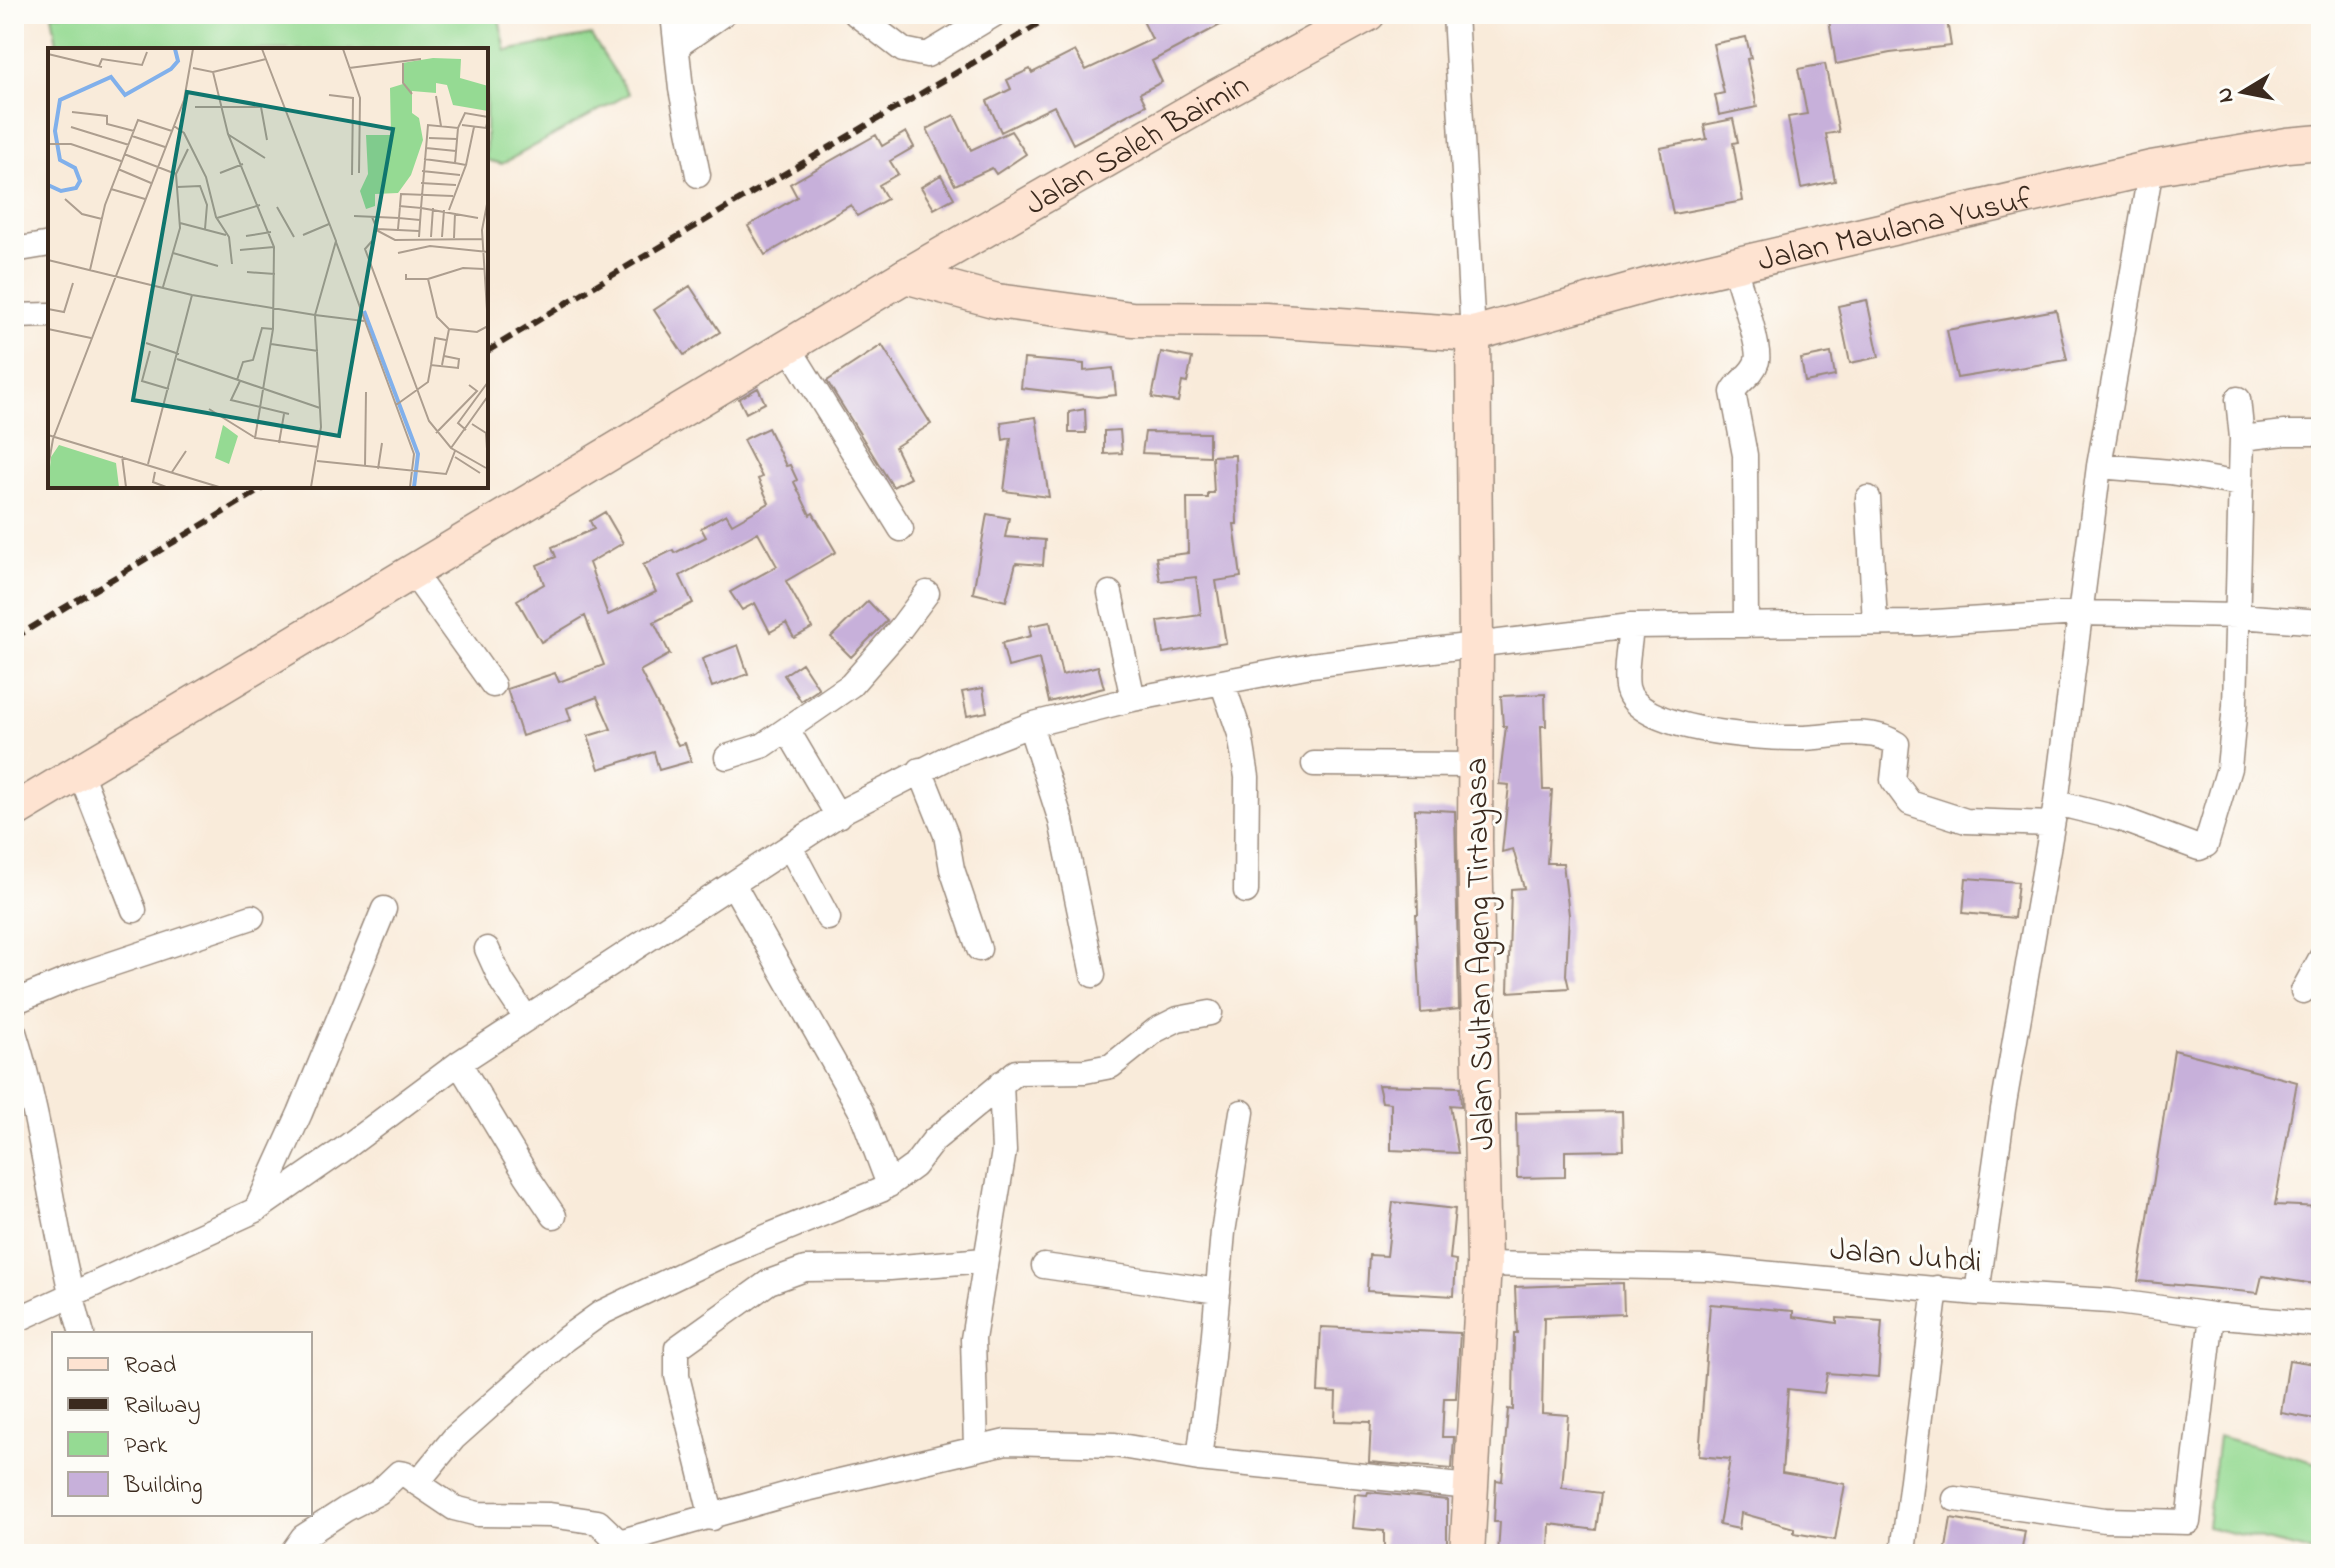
<svg xmlns="http://www.w3.org/2000/svg" width="2335" height="1568" font-family="'Indie Flower',sans-serif">
<style>
.green{fill:#95da93;stroke:#688258;stroke-width:2}
.building{fill:#c7b0da}
.lines{fill:none;stroke-linecap:round;stroke-linejoin:round}
.street-casing{stroke:#9a8a7c;stroke-width:27}
.secondary-casing{stroke:#9a8a7c;stroke-width:37}
.street{stroke:#fff;stroke-width:24}
.secondary{stroke:#fee3d1;stroke-width:34}
.rail{stroke:#3b2a1e;stroke-width:6;stroke-dasharray:12 6;stroke-linecap:butt}
.labels{text-anchor:middle;stroke-width:6;stroke-linejoin:round;paint-order:stroke}
.street-label{font-size:32px;fill:#3b2a1e;stroke:#fdfcf7}
.inset-river{fill:none;stroke:#81b0eb;stroke-width:4}
.inset-road{fill:none;stroke:#ad9e8f;stroke-width:2}
.view{fill:#0f766e;fill-opacity:0.15;stroke:#0f766e;stroke-width:4}
.inset-edge{fill:none;stroke:#3b2a1e;stroke-width:4}
</style>
<rect width="100%" height="100%" fill="#fdfcf7"/>
<filter id="ink" filterUnits="userSpaceOnUse"><feTurbulence type="fractalNoise" baseFrequency=".0125" numOctaves="2"/><feDisplacementMap in="SourceGraphic" scale="16" xChannelSelector="R" yChannelSelector="G"/><feConvolveMatrix kernelMatrix="1 2 1 2 8 2 1 2 1" color-interpolation-filters="sRGB"/></filter>
<filter id="wash" filterUnits="userSpaceOnUse"><feTurbulence type="fractalNoise" baseFrequency=".006" numOctaves="4" result="noise"/><feDisplacementMap in="SourceGraphic" scale="32" xChannelSelector="R" yChannelSelector="G"/><feGaussianBlur stdDeviation="1.8" result="paint"/><feColorMatrix in="noise" values="0 0 0 0 0 0 0 0 0 0 0 0 0 0 0 0 0 1.4 0 .05"/><feComposite in="paint" operator="in"/></filter>
<g filter="url(#wash)">
<rect width="100%" height="100%" fill="#f9ebda"/>
<path class="green" d="M52 14H498L506 51 591 35 629 94 502 164 486 160V50H58Z
M2218 1436 2321 1464V1554L2207 1527Z"/>
<g id="blocks">
<path class="building" d="M1156 14H1241L1152 61 1162 82 1140 93 1146 105 1073 144 1054 106 1001 132 987 101 1011 89 1007 80 1030 69 1032 73 1075 51 1086 70 1152 39 1143 21Z
M1828 14H1946L1951 46 1890 53 1836 64Z
M1746 37 1751 58 1747 59 1757 107 1719 115 1715 95 1724 93 1713 44Z
M1825 64 1839 132 1826 134 1835 181 1801 188 1788 117 1807 114 1798 69Z
M954 115 971 150 1011 131 1026 154 996 174 992 168 955 185 927 129Z
M1733 119 1738 142 1733 143 1743 201 1673 214 1660 148 1707 139 1704 125Z
M906 132 914 147 890 161 898 174 879 185 887 199 857 216 851 205 765 255 748 226 797 197 790 184 876 135 882 146Z
M941 175 954 198 934 209 921 187Z
M690 286 720 332 684 355 654 310Z
M1867 300 1879 357 1850 363 1838 306Z
M2056 310 2067 360 1957 378 1947 330Z
M882 345 931 424 895 447 910 478 893 487 827 381Z
M1161 352 1192 358 1187 383 1182 382 1178 402 1152 398Z
M1831 353 1835 376 1805 382 1801 359Z
M1024 359 1084 364V371L1113 368 1116 395 1097 397 1021 388Z
M758 388 765 403 746 413 739 399Z
M1085 409 1086 433H1069V412Z
M1036 417 1049 497 1004 491 1011 438 1003 440 1001 422Z
M768 428 786 466 790 465 797 480 794 482 810 515 813 513 836 552 786 581 812 628 794 638 786 623 770 632 755 603 742 610 730 592 777 566 758 532 680 576 693 603 654 622 670 654 640 671 678 745 685 743 691 761 659 770 654 752 599 769 588 736 611 729 597 697 567 708 571 720 522 736 507 689 555 673 559 682 604 665 585 616 541 642 517 600 544 584 537 565 556 557 552 547 594 529 590 521 605 512 623 543 589 563 608 615 656 592 643 565 673 550 675 553 706 537 701 528 726 514 732 524 769 503 758 479 762 477 743 440Z
M1120 430 1122 453 1104 454V431Z
M1145 432 1209 433V456L1142 453Z
M1235 455 1237 524H1234L1241 577 1216 581 1226 643 1163 653 1158 621 1201 615 1196 577 1160 581 1156 557 1188 553 1187 498H1208V493H1214L1212 456Z
M987 514 1009 518 1005 537 1045 540 1043 565 1016 563 1006 601 973 593Z
M868 601 887 621 851 657 831 637Z
M1050 622 1062 675 1098 666 1104 688 1049 702 1039 659 1008 667 1002 643 1031 636 1029 626Z
M738 645 748 674 712 687 702 659Z
M802 663 819 689 801 701 784 675Z
M983 688 987 712 967 716 962 692Z
M1545 694 1546 726H1541L1543 790H1552L1547 863H1563L1569 915 1566 975 1569 988 1508 992 1511 889 1524 888 1513 849 1502 852 1509 785 1499 784 1506 726H1503L1501 696Z
M1415 809 1455 811 1459 1009 1421 1013 1416 914H1418Z
M1966 878 2018 882 2014 918 1963 913Z
M2174 1050 2297 1082 2275 1205 2321 1207V1285L2262 1276 2258 1293 2138 1281Z
M1378 1085 1460 1087 1461 1106 1450 1105 1458 1153 1391 1150V1103L1382 1102Z
M1622 1111 1623 1150 1565 1151V1177L1517 1178 1516 1113Z
M1393 1202 1455 1209 1450 1259 1456 1260 1454 1296 1367 1291 1369 1255 1387 1256Z
M1623 1283 1624 1314 1544 1317 1542 1413 1568 1415 1562 1488 1601 1493 1596 1530 1550 1524 1549 1554H1498L1500 1522H1494L1496 1480 1502 1481 1508 1409 1513 1410 1514 1333H1517L1515 1287Z
M1710 1304 1793 1311V1317L1837 1323V1318L1882 1321 1878 1377 1827 1373 1824 1393 1788 1389 1782 1473 1845 1484 1835 1540 1794 1533V1528L1741 1513 1739 1529 1719 1525 1730 1459 1699 1456Z
M1321 1327 1460 1333 1456 1398H1444L1442 1437H1454L1452 1469 1369 1462 1371 1422 1335 1421 1336 1393 1318 1392Z
M2289 1360 2321 1365V1420L2281 1413Z
M1368 1492 1447 1500V1554H1384V1531L1352 1528 1355 1494 1367 1495Z
M1951 1518 2025 1531 2021 1554H1945Z"/>
</g>
</g>
<g filter="url(#ink)">
<use href="#blocks" fill-opacity="0" stroke="#9a8a7c" stroke-width="2"/>
<g class="lines">
<g class="street-casing">
<path id="street" d="M673 14 681 89 698 175
M856 14 903 50 927 55 995 14
M1455 14 1473 334
M677 46 723 14
M14 250 50 244
M1734 267C1739 284 1761 348 1757 361 1753 375 1739 380 1733 392L1745 455 1746 625
M14 316 50 315
M788 346 901 529
M2242 438 2285 433H2321
M2099 466 2170 472 2240 484
M1868 498 1875 623
M413 573 493 685
M1110 593 1133 699
M1631 626C1630 645 1624 669 1627 687 1634 731 1760 738 1796 738 1829 739 1868 724 1897 744L1893 780 1910 803 1966 821 2052 824
M1222 682 1240 734 1247 777 1246 891
M1030 725 1061 821 1093 975
M788 731 838 816
M727 757 764 745 851 685 900 629 927 593
M1314 764 1475 765
M920 770 946 835 952 869 979 949
M80 772 134 910
M2056 803 2121 819 2199 848 2206 845 2229 768 2235 706 2242 438 2238 399
M790 847 828 918
M733 884 861 1111 889 1185
M487 949 502 982 526 1018
M2303 991 2321 958
M14 1002 79 975 252 917
M14 1032C45 1130 53 1235 82 1334
M459 1063 527 1176 554 1216
M256 1210 300 1113 384 909
M1484 1264 1709 1268 1977 1293 2110 1301 2212 1315 2321 1325
M1044 1266 1218 1291
M1977 1293 2003 1109 2056 803 2099 466 2151 168
M14 1321 256 1210 341 1151 459 1063 847 809 955 754 1030 725 1133 699 1311 665 1631 626 1919 623 2079 613 2238 616 2321 622
M976 1448 973 1339 1004 1151 1001 1083
M1199 1459 1212 1356 1223 1232 1242 1112
M417 1483 454 1508 478 1514 550 1515 598 1522 619 1542
M1955 1499 2105 1520 2188 1522 2212 1315
M712 1518 677 1376V1348L769 1282 805 1269 890 1268 984 1260
M1904 1544 1936 1288
M291 1554 303 1537 346 1509 379 1492 399 1473 405 1474 417 1483 454 1438 565 1339 601 1313 724 1254 881 1190 914 1166 934 1140 1016 1072 1085 1071 1111 1066 1156 1030 1178 1019 1210 1013
M608 1554 619 1542 806 1489 1006 1442 1115 1445 1199 1459 1470 1487"/>
</g>
<g class="secondary-casing">
<g id="secondary">
<path id="s1" d="M905 276 997 301 1132 319 1266 320 1473 334 1652 284 2151 168 2287 145 2321 142"/>
<path id="s2" d="M14 811 905 276 1212 99 1368 14"/>
<path d="M1467 1554 1484 1264 1475 841 1476 643 1473 334"/>
</g>
</g>
<use href="#street" class="street"/>
<use href="#secondary" class="secondary"/>
<path class="rail" d="M486 352 611 276 1056 14
M14 638 267 486"/>
</g>
</g>
<g class="labels">
<g class="street-label">
<text dy="11" stroke="none"><textPath href="#s2" startOffset="1306">Jalan Saleh Baimin</textPath></text>
<text dy="11" stroke="none"><textPath href="#s1" startOffset="1008">Jalan Maulana Yusuf</textPath></text>
<text transform="translate(1478 954) rotate(-91)" y="11">Jalan Sultan Ageng Tirtayasa</text>
<text transform="translate(1906 1254) rotate(5)" y="11">Jalan Juhdi</text>
</g>
</g>
<g transform="translate(48 48)">
<rect width="440" height="440" fill="#f9ebda"/>
<path d="M385 10 413 11 412 30 440 38V63L405 57 399 37 388 35V45L364 43V65L371 70 375 92 363 127 350 145 327 146V158L318 161 312 143 320 126 318 87H343L342 40 355 36 354 15ZM175 377 190 388 181 416 167 410ZM11 397 68 415 71 439H0L3 409Z" fill="#95da93"/>
<path class="inset-river" d="M0 137 13 143 28 140 32 133 27 120 12 112 7 83 12 52 63 29 77 47 123 21 130 13 127 1M316 263 370 406 366 439"/>
<path class="inset-road" d="M214 1 288 193 267 267 273 379 263 439M295 1 312 50 311 125M0 6 54 19M355 13V35L364 46M51 18 54 11 94 17 99 4M145 20 165 24 180 86 226 199 225 281 207 390 270 399M301 20 373 11M165 24 218 11M281 47 305 50 304 127M388 48 393 78M147 59H213L219 92M24 64 59 68V76L86 83M414 77 438 80 440 71M126 78 136 85 158 129 168 169 181 189 184 216M23 79 81 97M181 87 217 110M84 88 117 99M381 90 409 91M0 96H23L73 113M378 100 408 103M76 106 128 126 132 180 115 239M376 111 407 115 410 80M418 117 426 79M70 121 103 135M374 123 412 127M172 125 195 116M128 126 140 101M373 135 408 137M129 139 152 138 159 157 157 181M63 141 97 151M17 151 34 166 54 171M440 151 434 182 440 278M351 158 373 160 380 77 410 80 417 65 440 69M229 159 246 189M401 162 418 117 407 115M306 168 351 170 353 146 405 148M324 169 330 183 347 192 434 191M169 170 212 157M132 175 178 187M329 181 371 183M350 181 351 170 372 172M255 187 281 176M198 188 223 184M371 189 373 160 430 170M383 189 385 160M394 189 396 162M406 190 407 165M324 193 317 201 381 373 403 400 438 420M288 194 366 406 362 439M192 202 226 199M125 205 170 218M350 205 382 198 440 204M0 212 144 247 267 267M42 222 57 157 90 72 124 83M199 224 227 226M358 226V231H380M0 261 16 264 25 235M267 267 316 273M0 281 43 290M401 281 429 284 440 278M98 295 131 306M223 296 270 303M102 303 94 333 121 341M129 311 272 360M383 317 387 290 398 292M394 317 401 281 389 269 380 231 415 220 436 221M189 332 195 314 205 312 214 280 225 281M192 333 183 352 241 366M348 357 380 334 383 317 410 320 411 311 396 308M161 361 206 389M424 376 438 385 440 417M418 382 410 375 440 334M388 385 429 343 421 337M0 387 171 439M5 391 136 52 145 1M231 395 236 366M403 400 440 348M74 408 78 439M407 409 432 425M269 413 398 426 407 403M100 416 144 247M317 419 318 344M0 420 5 391M330 421 334 395M107 424 105 434 118 439M124 424 138 403"/>
<path class="view" d="M139 44 345 81 291 388 85 352Z"/>
<rect width="440" height="440" class="inset-edge"/>
</g>
<rect width="2335" height="1568" fill="none" stroke="#fdfcf7" stroke-width="48"/>
<rect x="52" y="1332" width="260" height="184" fill="#fdfcf7" stroke="#afa8a0" stroke-width="2"/>
<rect x="68" y="1358" width="40" height="12" fill="#fee3d1" stroke="#afa8a0" stroke-width="2"/>
<text x="124" y="1372" font-size="24" fill="#3b2a1e">Road</text>
<rect x="68" y="1398" width="40" height="12" fill="#3b2a1e" stroke="#afa8a0" stroke-width="2"/>
<text x="124" y="1412" font-size="24" fill="#3b2a1e">Railway</text>
<rect x="68" y="1432" width="40" height="24" fill="#95da93" stroke="#afa8a0" stroke-width="2"/>
<text x="124" y="1452" font-size="24" fill="#3b2a1e">Park</text>
<rect x="68" y="1472" width="40" height="24" fill="#c7b0da" stroke="#afa8a0" stroke-width="2"/>
<text x="124" y="1492" font-size="24" fill="#3b2a1e">Building</text>
<g transform="translate(2243 92) rotate(260)" stroke="#fdfcf7" stroke-width="6" paint-order="stroke">
<path d="M0-6L14 30L0 20L-14 30Z" fill="#3b2a1e"/>
<text y="-12" font-size="22" font-weight="bold" text-anchor="middle" fill="#3b2a1e">N</text>
</g>
</svg>
